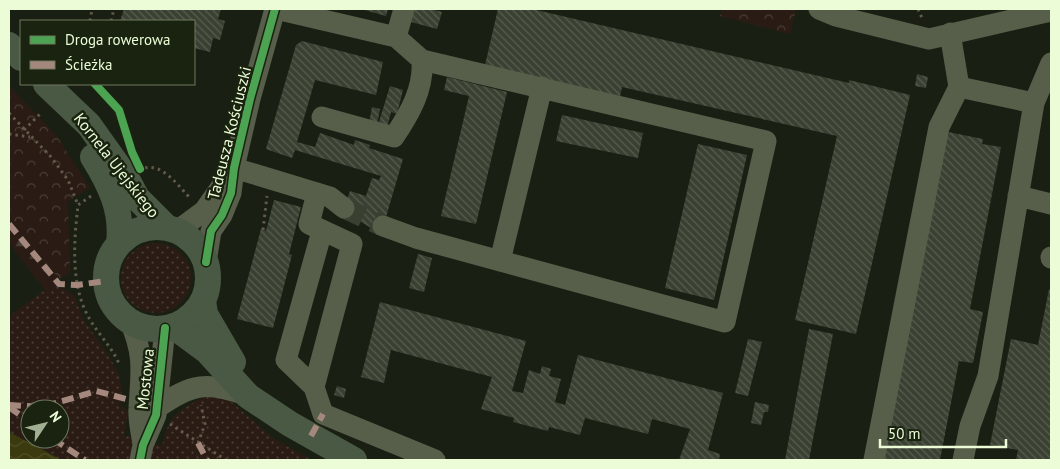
<svg xmlns="http://www.w3.org/2000/svg" width="1060" height="469" font-family="'PT Sans',sans-serif">
<style>
.grass{fill:url(#grass-dots);fill-rule:evenodd}
.forest{fill:url(#forest-firs)}
.park{fill:url(#park-crowns)}
.water{fill:url(#water-waves)}
.building{fill:url(#building-back-hatch)}
.lines{fill:none;stroke-linecap:round;stroke-linejoin:round}
.minor-tunnel{stroke:#394031;stroke-width:21;stroke-dasharray:21 11;stroke-linecap:butt}
.path{stroke:#615a4a;stroke-width:3;stroke-dasharray:2.5 4;stroke-linecap:butt}
.minor{stroke:#575f4a;stroke-width:21}
.major{stroke:#4a5943;stroke-width:26}
.quiet{stroke:#a5887d;stroke-width:6;stroke-dasharray:12 6;stroke-linecap:butt}
.cycleway-casing{stroke:#1a2310;stroke-width:11}
.cycleway{stroke:#4ca352;stroke-width:8}
.labels{text-anchor:middle;stroke-width:5;stroke-linejoin:round;paint-order:stroke}
.street-label{font-size:16px;fill:#ebfcd6;stroke:#1a2310}
</style>
<defs>
<pattern id="grass-dots" width="8" height="8" patternUnits="userSpaceOnUse" patternTransform="scale(1.25)"><rect width="8" height="8" fill="#2a1c14"/><path d="M2 2h.1M6 6h.1" fill="none" stroke="#493e35" stroke-width="1.8" stroke-linecap="round"/></pattern>
<pattern id="forest-firs" width="22" height="20" patternUnits="userSpaceOnUse" patternTransform="scale(1.25)"><rect width="22" height="20" fill="#2a1c14"/><path d="M5 1l3.5 6h-7zM16 11l3.5 6h-7z" fill="#493e35"/></pattern>
<pattern id="park-crowns" width="20" height="18" patternUnits="userSpaceOnUse" patternTransform="scale(1.25)"><rect width="20" height="18" fill="#2a1c14"/><path d="M2 6a3 3 0 1 1 6 0M12 15a3 3 0 1 1 6 0" fill="none" stroke="#493e35"/></pattern>
<pattern id="water-waves" width="16" height="10" patternUnits="userSpaceOnUse" patternTransform="scale(1.25)"><rect width="16" height="10" fill="#3b3a0f"/><path d="M0 5q4-4 8 0t8 0" fill="none" stroke="#4e4e26"/></pattern>
<pattern id="building-back-hatch" width="6" height="6" patternUnits="userSpaceOnUse" patternTransform="scale(1.25)"><rect width="6" height="6" fill="#3a4132"/><path d="M-1 5l2 2M0 0l6 6M5-1l2 2" fill="none" stroke="#575d4f"/></pattern>
</defs>
<rect width="100%" height="100%" fill="#1a1f14"/>
<path class="grass" d="M121 278a35 35 0 1 1 70 0a35 35 0 1 1-70 0Z
M56 286C62 289 69 290 73 295 78 301 79 309 82 316 97 344 130 372 120 405L128 411 124 435 162 446C169 415 177 412 203 397L205 393 227 398 274 439 312 460H62L9 432V316L45 290ZM30 409H60V439H30Z"/>
<path class="forest" d="M9 216 59 279 56 286 45 290 9 243Z"/>
<path class="park" d="M722 9H796L790 34 720 16Z
M9 86 56 135 90 188 68 201 70 273 59 279 9 216Z"/>
<path class="water" d="M9 432 62 460H9Z"/>
<path class="building" d="M124 9H221L218 19 225 21 220 40 213 38 210 52 194 48V21H120Z
M361 9H388L386 16Z
M414 9H430L442 12 437 29 411 22Z
M498 9H532L849 83V80L910 95 856 334 795 320 837 136 622 87 620 97 485 65Z
M302 41 383 62 376 95 315 80 297 142 315 147 320 133 354 145 355 140 370 145 369 148 403 159 381 234 343 211 350 191 366 196 372 178 379 180 381 176 295 150 292 158 266 149 296 45Z
M917 74 928 77 926 88 915 86Z
M447 77 507 92 476 224 441 216 469 96 444 90Z
M390 86 403 90 397 114 391 112 387 128 378 125Z
M372 107 380 109 377 125 369 123Z
M562 115 643 133 638 158 556 141Z
M943 131 983 139 982 144 1001 147 970 309 983 312 973 363 959 361 940 460H880Z
M698 144 747 155 714 300 665 288Z
M274 200 301 207 289 254 292 255 273 328 237 319 261 229 266 231Z
M418 254 432 258 424 292 409 288Z
M1049 289 1051 290V460H1016L1018 450 990 445 1011 339 1038 345Z
M380 302 526 341 512 391 523 393 529 370 540 374 542 366 551 369 549 376 561 379 555 402 565 405 578 355 723 393 708 450 720 454 719 460H679L690 429 652 419 648 434 585 418 580 435 549 427 548 431 513 422 514 418 481 409 492 377 391 350 384 383 361 377Z
M809 329 833 334 809 460H785Z
M748 339 762 342 748 396 735 393Z
M337 386 346 389 344 398 334 395Z
M755 402 769 405 768 412H764L761 425 751 423Z"/>
<g class="lines">
<path class="minor-tunnel" d="M344 208 383 226"/>
<path class="path" d="M918 9 922 18
M90 21 92 9
M111 21 114 9
M9 113 51 157 68 180 78 205
M24 130 41 113
M9 134 30 137
M145 168C163 163 180 188 191 199
M91 196 78 205C74 241 70 285 89 318 98 334 113 348 120 366
M263 230 267 196
M170 424 226 460
M198 443 205 424 201 405"/>
<path class="minor" d="M276 9 396 37
M819 9 836 16 929 39 1051 11
M959 87 1034 103 988 376 970 426 963 460
M1034 103 1051 63
M322 117 394 137C410 113 424 89 422 60
M234 168 330 197 344 208
M317 193 309 224 352 244 314 387 323 414 435 460
M1018 196 1051 204
M383 226 416 238 725 322 766 141 422 60 396 37 404 9
M177 231 204 211 230 174
M1051 258V257
M500 261 542 87
M206 262 211 231 222 215 231 193 234 168 250 99 275 9
M130 321C145 357 141 371 139 408 138 420 141 432 143 443
M314 387 286 360 322 231
M157 408C192 383 207 381 248 396
M140 460 143 445 156 415 165 328
M874 460 939 127 959 87 950 33"/>
<path class="major" d="M9 45 21 58
M46 84 89 125 126 177 137 198 166 227
M93 157C110 184 123 211 119 243
M106 278a51 51 0 1 1 102 0a51 51 0 1 1-102 0Z
M203 300 205 314 233 362
M173 326 207 351 248 396 290 424 354 460"/>
<path class="quiet" d="M9 224 59 284 77 285 106 281
M9 405 43 407 96 391 130 400
M9 407 30 422
M311 436 323 414
M53 439 85 460
M198 443 207 460"/>
<g class="cycleway-casing">
<path id="cycleway" d="M95 84 119 110 132 152 140 169
M206 262 211 231 222 215 231 193 234 168 250 99 275 9
M140 460 143 445 156 415 165 328"/>
</g>
<use href="#cycleway" class="cycleway"/>
</g>
<g class="labels">
<g class="street-label">
<text transform="translate(229 133) rotate(-76)" y="6">Tadeusza Kościuszki</text>
<text transform="translate(117 165) rotate(52)" y="6">Kornela Ujejskiego</text>
<text transform="translate(145 379) rotate(-84)" y="6">Mostowa</text>
</g>
</g>
<rect width="1060" height="469" fill="none" stroke="#ebfcd6" stroke-width="20"/>
<rect x="20" y="20" width="175" height="65" fill="#1a2310" stroke="#6e7a5f"/>
<rect x="30" y="36" width="25" height="8" fill="#4ca352" stroke="#6e7a5f"/>
<text x="65" y="45" font-size="15" fill="#ebfcd6">Droga rowerowa</text>
<rect x="30" y="61" width="25" height="8" fill="#a5887d" stroke="#6e7a5f"/>
<text x="65" y="70" font-size="15" fill="#ebfcd6">Ścieżka</text>
<g transform="translate(45 424) rotate(55)"><circle r="24" fill="#1a2310" stroke="#6e7a5f"/>
<path d="M0-4L9 19L0 12L-9 19Z" fill="#a2af92"/>
<text y="-8" font-size="14" font-weight="bold" text-anchor="middle" fill="#ebfcd6">N</text>
</g>
<path d="M880 439v8h126v-8" fill="none" stroke="#ebfcd6" stroke-width="2.5"/>
<text x="888" y="439" font-size="15" fill="#ebfcd6" stroke="#1a2310" stroke-width="4" paint-order="stroke">50 m</text>
</svg>
